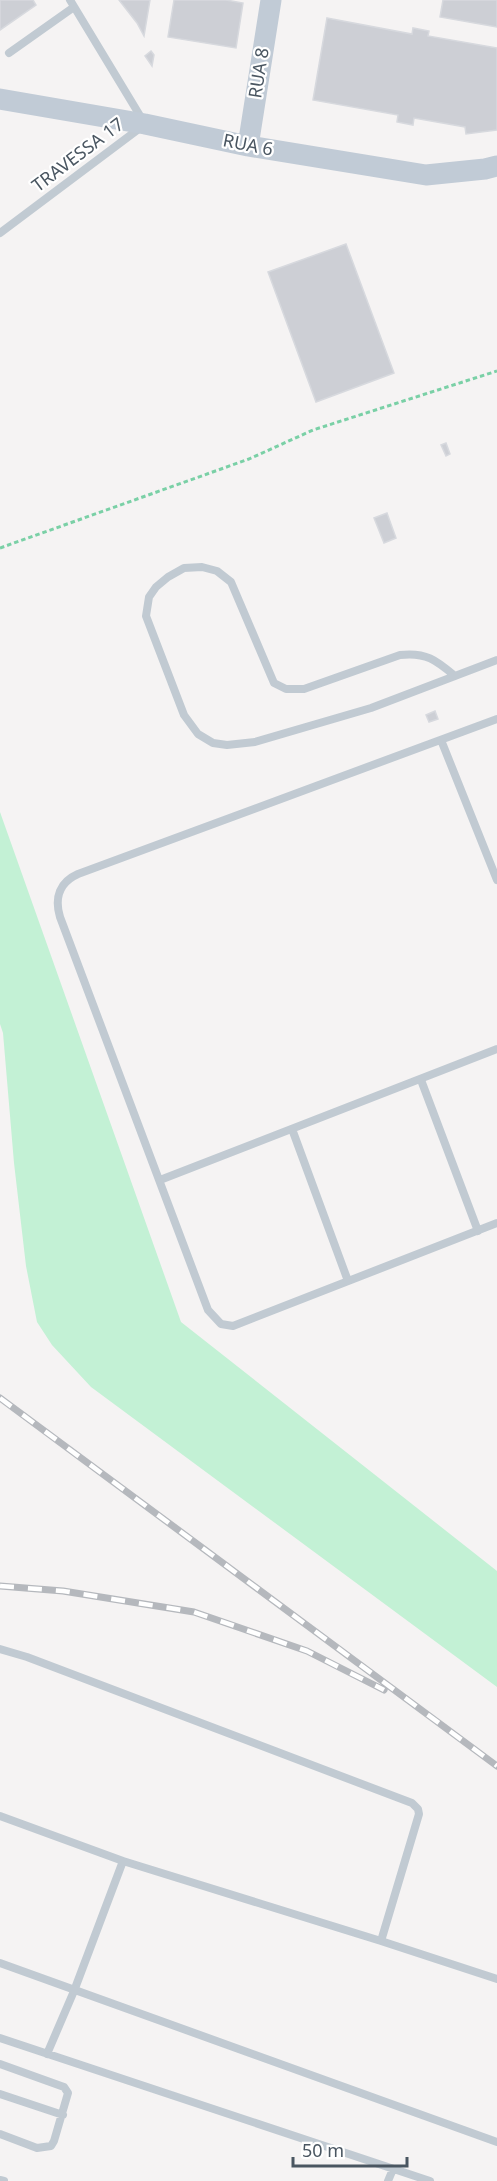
<svg xmlns="http://www.w3.org/2000/svg" width="497" height="2181" font-family="'Noto Sans',sans-serif">
<style>
.green{fill:#c3f1d5}
.building{fill:#cdcfd5;stroke:#d7d9de;stroke-width:1.5}
.lines{fill:none;stroke-linecap:round;stroke-linejoin:round}
.path{stroke:#7ad0a6;stroke-width:3;stroke-dasharray:4.5 3;stroke-linecap:butt}
.lane{stroke:#c1cad2;stroke-width:8}
.secondary{stroke:#c1cbd6;stroke-width:21}
.rail-casing{stroke:#b5b8bd;stroke-width:7}
.rail{stroke:#fff;stroke-width:4.5;stroke-dasharray:14;stroke-linecap:butt}
.labels{text-anchor:middle;stroke-width:4.5;stroke-linejoin:round;paint-order:stroke}
.street-label{font-size:18px;fill:#4a5661;stroke:#fff}
</style>
<rect width="100%" height="100%" fill="#f5f3f3"/>
<path class="green" d="M0 812 181 1322 497 1571V1687L91 1387 52 1345 37 1322 26 1266 14 1163 3 1033 0 1024Z"/>
<path class="building" d="M0 0H33L36 5 0 30Z
M119 0H150L144 36 137 23Z
M174 0H226L243 3 236 48 168 37Z
M443 0H497V27L440 17Z
M327 18 412 34 413 28 429 31 428 36 497 48V130L466 134 465 127 414 118 413 125 397 122 398 115 313 100Z
M151 51 154 55 152 66 145 56Z
M346 244 394 373 316 402 268 272Z
M446 443 450 454 446 456 441 445Z
M387 513 396 538 384 543 374 518Z
M435 711 438 719 429 722 426 715Z"/>
<g class="lines">
<path class="path" d="M0 548 249 459 313 430 497 371"/>
<path class="lane" d="M70 0 142 119
M9 53 74 7
M0 233 140 128
M455 676C436 660 426 652 400 655L304 689H286L274 683 231 582 217 571 202 567 184 568 168 577 156 587 149 597 146 616 184 715 198 734 213 743 227 745 255 742 371 708 497 660
M497 719 78 874C60 882 54 897 60 917L208 1310 221 1324 233 1326 497 1223
M441 740 497 880
M421 1080 478 1231
M292 1129 348 1281
M160 1180 497 1049
M0 1649 27 1657 412 1803 418 1809 419 1814 381 1941 497 1979
M0 1816 123 1861 381 1941
M0 1963 497 2142
M0 2038 430 2181
M47 2054 74 1991 123 1861
M0 2064 64 2087 68 2093 54 2141 51 2146 37 2148 0 2134
M0 2094 63 2115
M0 2180 4 2181
M388 2181 393 2169"/>
<path class="secondary" d="M0 99 145 124 248 146 426 175 485 169 497 166
M248 146 271 0"/>
<g class="rail-casing">
<path id="rail" d="M0 1398 497 1766
M0 1586 63 1591 194 1612 307 1651 384 1690"/>
</g>
<use href="#rail" class="rail"/>
</g>
<g class="labels">
<g class="street-label">
<text transform="translate(259 73) rotate(-81)" y="6">RUA 8</text>
<text transform="translate(248 145) rotate(11)" y="6">RUA 6</text>
<text transform="translate(78 155) rotate(-37)" y="6">TRAVESSA 17</text>
</g>
</g>
<path d="M293 2157v9h114v-9" fill="none" stroke="#4a5661" stroke-width="3"/>
<text x="302" y="2157" font-size="18" fill="#4a5661" stroke="#ffffff" stroke-width="4.5" paint-order="stroke">50 m</text>
</svg>
